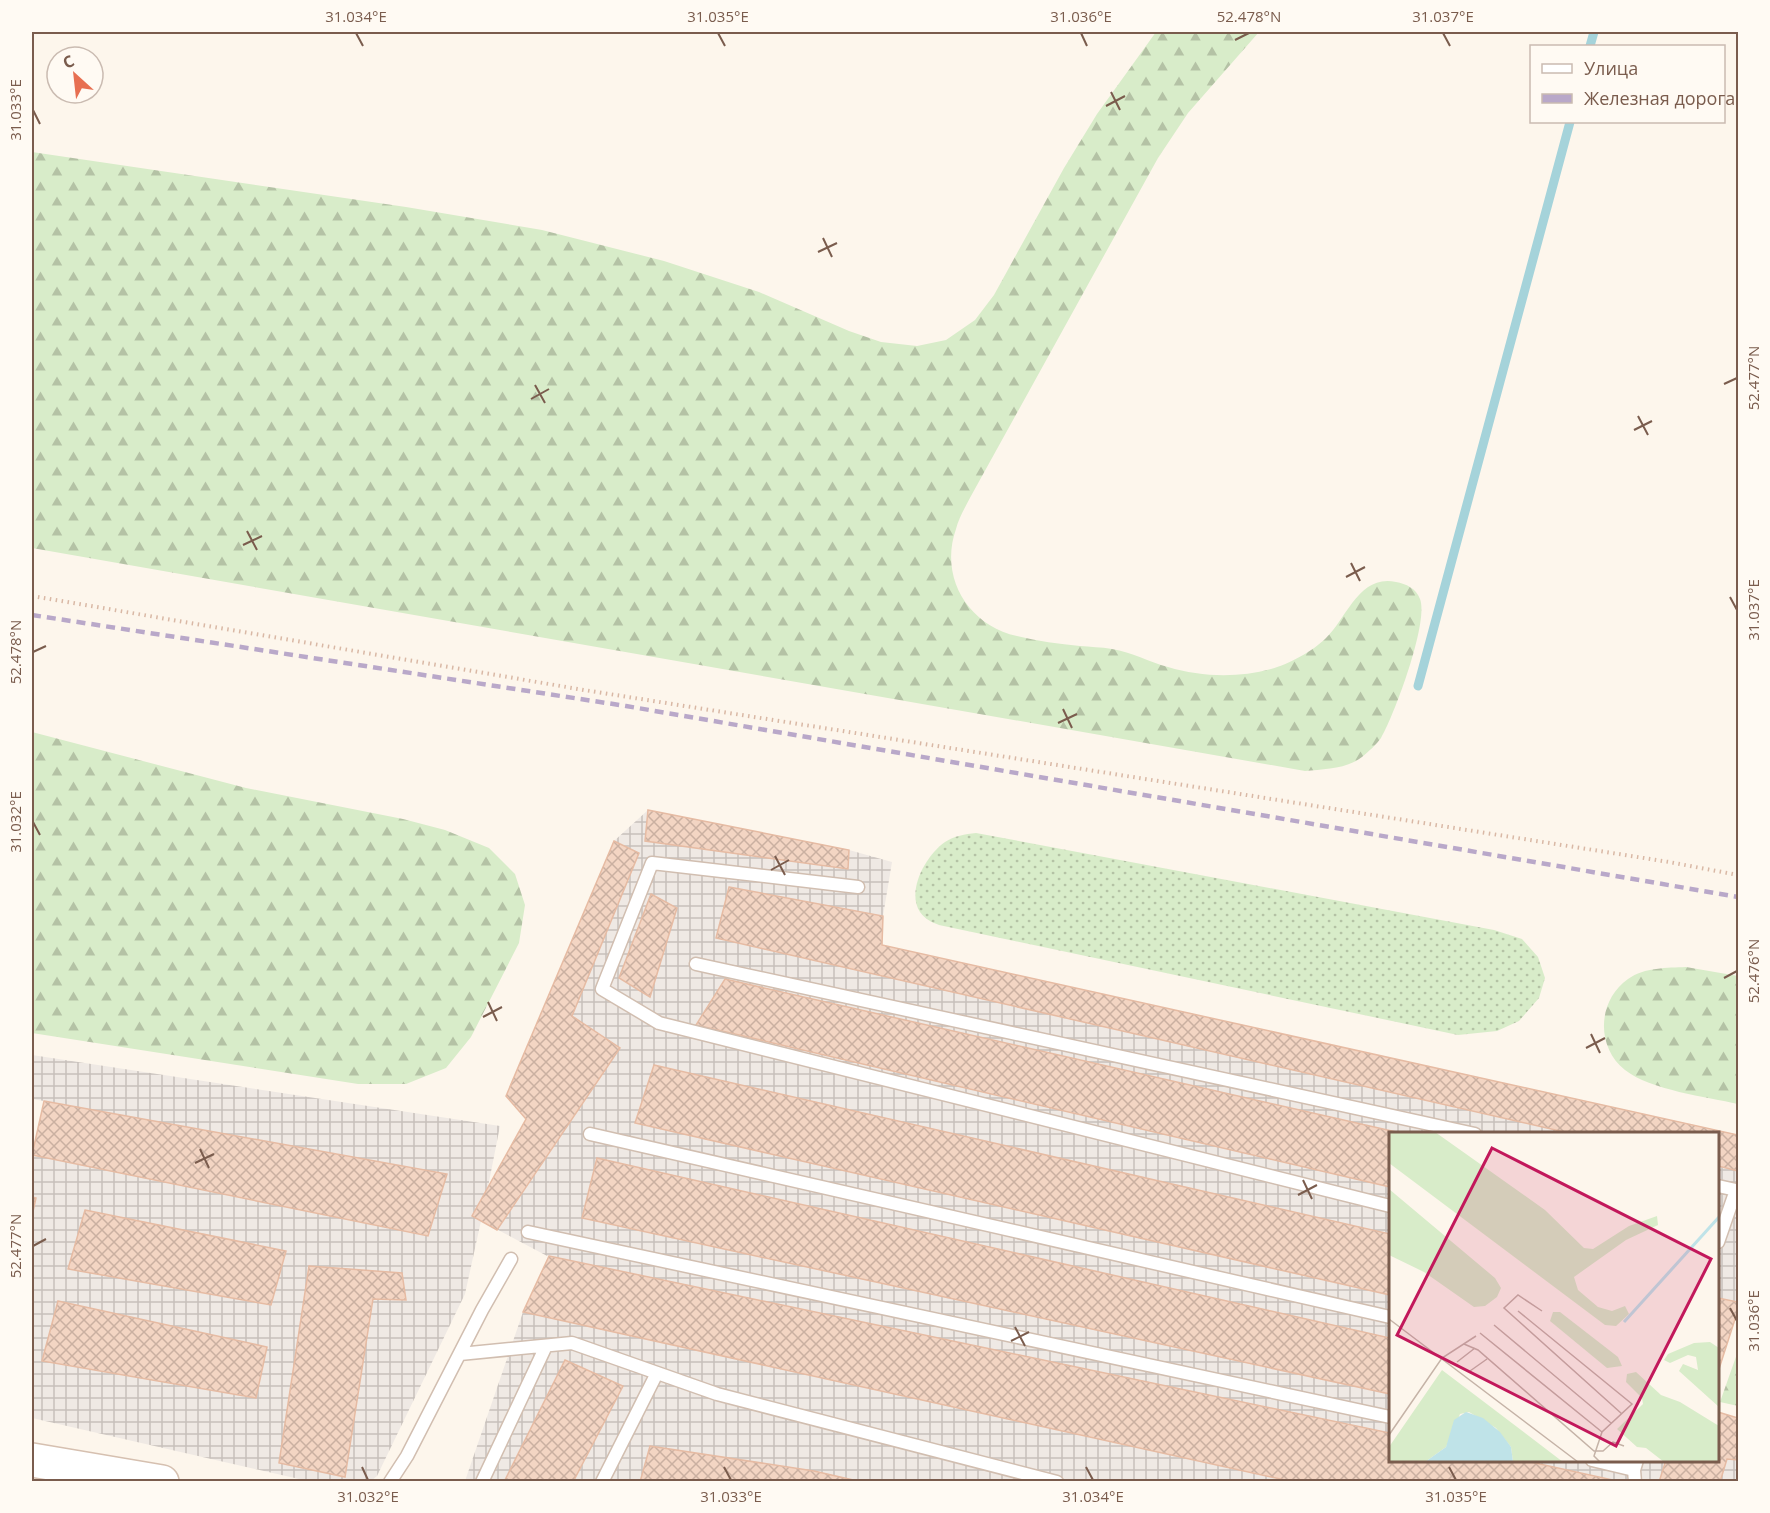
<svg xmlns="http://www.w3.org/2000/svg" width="1770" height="1513" font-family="'Open Sans',sans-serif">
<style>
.industrial{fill:url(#industrial-grid)}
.grass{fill:url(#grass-dots)}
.forest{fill:url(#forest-firs)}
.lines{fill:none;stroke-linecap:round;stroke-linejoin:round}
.stream{stroke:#a5d3da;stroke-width:9}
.building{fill:url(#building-cross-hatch);stroke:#e6bba3;stroke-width:1.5}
.lane-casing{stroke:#d1beb0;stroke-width:15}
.secondary-casing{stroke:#d6c0b0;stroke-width:36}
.path{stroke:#d9b8a5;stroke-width:4;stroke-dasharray:1.5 4.5;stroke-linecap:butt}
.lane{stroke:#fff;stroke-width:12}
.secondary{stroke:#fff;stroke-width:33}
.rail{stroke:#b9a8c9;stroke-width:4.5;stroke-dasharray:9 6;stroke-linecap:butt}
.ticks{fill:none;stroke:#7a5c4d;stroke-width:2}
.inset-river{fill:none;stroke:#bfe3e8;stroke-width:3}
.inset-road{fill:none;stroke:#c5b3a7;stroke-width:1.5}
.view{fill:#c2185b;fill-opacity:0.15;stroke:#c2185b;stroke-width:3}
.inset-edge{fill:none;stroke:#7a5c4d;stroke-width:3}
.neatline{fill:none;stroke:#7a5c4d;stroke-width:2}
.ticks-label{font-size:15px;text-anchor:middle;fill:#7a5c4d}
</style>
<defs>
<pattern id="industrial-grid" width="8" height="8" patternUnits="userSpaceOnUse" patternTransform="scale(1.5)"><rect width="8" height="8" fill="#efe9e4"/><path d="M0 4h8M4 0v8" fill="none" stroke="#c7c0bb"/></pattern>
<pattern id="grass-dots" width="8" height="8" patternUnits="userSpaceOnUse" patternTransform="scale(1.5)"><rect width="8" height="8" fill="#d8ecc9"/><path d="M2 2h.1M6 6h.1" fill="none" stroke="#b4c2a5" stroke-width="1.8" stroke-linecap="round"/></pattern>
<pattern id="forest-firs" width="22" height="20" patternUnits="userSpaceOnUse" patternTransform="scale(1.5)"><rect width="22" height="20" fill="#d8ecc9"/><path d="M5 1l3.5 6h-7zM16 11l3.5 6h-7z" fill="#b4c2a5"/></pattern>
<pattern id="building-cross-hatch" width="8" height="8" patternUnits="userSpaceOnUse" patternTransform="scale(1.5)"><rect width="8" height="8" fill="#f3d5c3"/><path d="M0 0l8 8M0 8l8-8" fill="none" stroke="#cab0a1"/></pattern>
</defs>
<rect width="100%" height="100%" fill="#fdf6ec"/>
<path class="industrial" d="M648 810 849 850 892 862 883 916 882 945 1738 1135V1310L1718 1372V1134H1390V1460H1718V1412L1738 1418V1481H465L523 1312 549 1257 481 1221 465 1294 377 1476 371 1481H308L32 1418V1154L44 1101 32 1099V1055L500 1126 488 1187 526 1119 506 1096 614 841Z"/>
<path class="grass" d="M976 833 1494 930 1522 939 1538 957 1545 978 1539 998 1519 1021 1497 1031 1458 1035 939 925C931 922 925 919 920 912 906 891 926 855 945 842 954 836 965 834 976 833Z"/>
<path class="forest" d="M1156 32H1259L1188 113 1158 158 971 496C966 506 959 517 956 529 939 577 968 625 1017 636 1038 641 1059 644 1080 646 1090 647 1101 647 1112 649 1132 652 1149 662 1168 667 1201 677 1238 678 1271 669 1289 664 1313 651 1326 638 1347 618 1359 574 1396 582 1406 584 1416 588 1420 599 1429 622 1394 716 1381 738 1377 744 1368 752 1362 757 1347 769 1324 769 1305 771L32 548V152L406 207 542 230 664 261 759 292 849 331 881 342 917 346 946 340 975 320 994 295 1064 168 1097 114Z
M32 732 246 788 403 819 445 830 489 848 515 874 525 905 519 943 471 1037 446 1068 406 1084H358L32 1033Z
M1686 967 1738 976V1104C1707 1097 1650 1090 1625 1070 1595 1046 1598 1000 1628 979 1645 967 1667 968 1686 967Z
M1738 1351V1406L1720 1402Z"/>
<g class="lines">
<path class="stream" d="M1590 46 1594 32
M1418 686 1570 122"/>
</g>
<path class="building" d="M648 810 849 850 848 869 645 841Z
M614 841 639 853 572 1016 620 1048 497 1230 472 1216 526 1119 506 1096Z
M729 887 883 916 882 945 1738 1135V1171L1718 1166V1134H1573L716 938Z
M651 894 677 908 650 997 619 978Z
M725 979 1405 1134H1390V1187L696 1025Z
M654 1065 1390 1234V1295L635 1123Z
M44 1101 447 1174 428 1236 32 1155Z
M597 1158 1390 1338V1394L582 1218Z
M32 1197 36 1198 32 1216Z
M85 1210 286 1251 271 1305 68 1269Z
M549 1256 1390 1433V1460H1522L1613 1480V1482H1294L523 1312Z
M309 1266 402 1273 406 1300 373 1299 345 1477 279 1463Z
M1718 1298 1738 1302V1310L1718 1372Z
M58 1301 267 1347 256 1398 42 1361Z
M565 1360 623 1386 573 1482H504Z
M1718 1412 1738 1418V1460L1727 1459 1720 1482H1659L1666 1460H1718Z
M650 1446 814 1471 862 1482H640Z"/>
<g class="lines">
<g class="lane-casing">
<path id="lane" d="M858 887 652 863 602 989 659 1023 1390 1206
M696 964 1475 1134
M590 1134 1390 1317
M1718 1186 1736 1190 1718 1242
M528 1232 1390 1417
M460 1354 572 1343 717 1394 1057 1482
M1592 1460 1634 1470
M390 1482 407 1456 482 1310 511 1259
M482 1482 546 1346
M602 1482 657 1373
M1635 1482 1634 1470 1637 1460"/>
</g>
<g class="secondary-casing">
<path id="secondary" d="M32 1460 162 1482"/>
</g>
<path class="path" d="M32 596 584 690 1669 862 1738 875"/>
<use href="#lane" class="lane"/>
<use href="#secondary" class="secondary"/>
<path class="rail" d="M32 615 626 706 1738 897"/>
</g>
<path class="ticks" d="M356 33 363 46M718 33 725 46M1081 33 1087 46M1443 33 1450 46M1235 40 1249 33M1111 92 1120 110M1106 106 1125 96M33 110 40 124M823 238 832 257M818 252 837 243M1724 384 1737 378M535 385 545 403M531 399 549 389M1638 416 1648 435M1634 430 1652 421M247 531 257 550M243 545 262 536M1351 563 1360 581M1346 577 1365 567M1730 597 1737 610M33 652 46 646M1063 709 1072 728M1058 723 1077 714M33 822 40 835M775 856 785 875M771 870 789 860M1724 978 1737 971M488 1002 497 1021M483 1017 502 1007M1591 1034 1600 1053M1586 1048 1605 1038M200 1149 209 1168M195 1163 214 1154M1303 1180 1312 1199M1298 1195 1317 1185M33 1246 46 1239M1730 1308 1737 1321M1015 1327 1025 1346M1011 1341 1029 1332M362 1467 368 1480M724 1467 731 1480M1086 1467 1093 1480M1449 1467 1456 1480"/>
<g transform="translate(1389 1132)">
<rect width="330" height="330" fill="#fdf6ec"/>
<path d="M164 180H171L229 225 233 234 218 236 161 189Z" fill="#d8ecc9"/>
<path d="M0 0H46L156 78 195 116 204 117 240 94 268 84 269 93 237 108 185 145 189 158 209 175 223 179 236 174 240 182 227 194 216 193 0 31ZM0 57 106 146 112 156 108 165 96 174 85 175 35 140 0 123ZM321 210 330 216V275L290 239 294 232 309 238 307 225 299 223 281 231 275 228 279 222 305 211ZM247 240 272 263 291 270 330 294V330H275L257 316 248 315 228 297 254 272 253 266 237 250 238 242Z" fill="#d8ecc9"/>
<path d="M53 238 174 330H124L122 315 107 296 80 280 71 282 57 315 36 330H0V315Z" fill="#d8ecc9"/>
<path d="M77 280 94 286 111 300 122 315 124 330H36L57 315 65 288Z" fill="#bfe3e8"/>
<path class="inset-river" d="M235 190 330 85"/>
<path class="inset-road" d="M129 179 243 272 213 300 205 324 211 330M153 179 129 163 115 176 233 282M0 187 189 330M105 193 222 291M91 201 213 300M75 212 89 218 205 319H214L224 310 235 314M68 230 86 216M81 239 98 227M0 303 53 226 87 204"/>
<path class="view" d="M103 16 322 127 227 314 8 203Z"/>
<rect width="330" height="330" class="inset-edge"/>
</g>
<rect width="1770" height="1513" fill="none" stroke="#fffaf3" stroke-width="66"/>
<rect x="1530" y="45" width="195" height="78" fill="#fffaf3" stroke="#cabbb1" stroke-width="1.5"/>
<rect x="1542" y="64" width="30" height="9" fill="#ffffff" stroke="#cabbb1" stroke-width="1.5"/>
<text x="1584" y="75" font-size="18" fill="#7a5c4d">Улица</text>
<rect x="1542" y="94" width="30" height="9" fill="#b9a8c9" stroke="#cabbb1" stroke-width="1.5"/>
<text x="1584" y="105" font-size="18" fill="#7a5c4d">Железная дорога</text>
<g transform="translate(75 75) rotate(333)"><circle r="28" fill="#fffaf3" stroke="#cabbb1" stroke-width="1.5"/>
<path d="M0-4.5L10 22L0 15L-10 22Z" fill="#e76f51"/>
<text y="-9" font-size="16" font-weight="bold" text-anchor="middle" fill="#7a5c4d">С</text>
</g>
<rect x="33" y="33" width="1704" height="1447" class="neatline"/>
<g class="ticks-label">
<text x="356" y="22">31.034°E</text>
<text x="718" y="22">31.035°E</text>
<text x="1081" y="22">31.036°E</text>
<text x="1249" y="22">52.478°N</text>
<text x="1443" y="22">31.037°E</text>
<text transform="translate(16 110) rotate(-90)" y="5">31.033°E</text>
<text transform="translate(1754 378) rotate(-90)" y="5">52.477°N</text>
<text transform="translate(1754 610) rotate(-90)" y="5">31.037°E</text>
<text transform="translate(16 652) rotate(-90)" y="5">52.478°N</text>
<text transform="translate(16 822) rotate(-90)" y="5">31.032°E</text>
<text transform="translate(1754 971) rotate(-90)" y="5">52.476°N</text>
<text transform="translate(16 1246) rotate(-90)" y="5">52.477°N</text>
<text transform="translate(1754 1321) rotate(-90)" y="5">31.036°E</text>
<text x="368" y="1502">31.032°E</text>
<text x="731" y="1502">31.033°E</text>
<text x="1093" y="1502">31.034°E</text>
<text x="1456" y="1502">31.035°E</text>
</g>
</svg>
